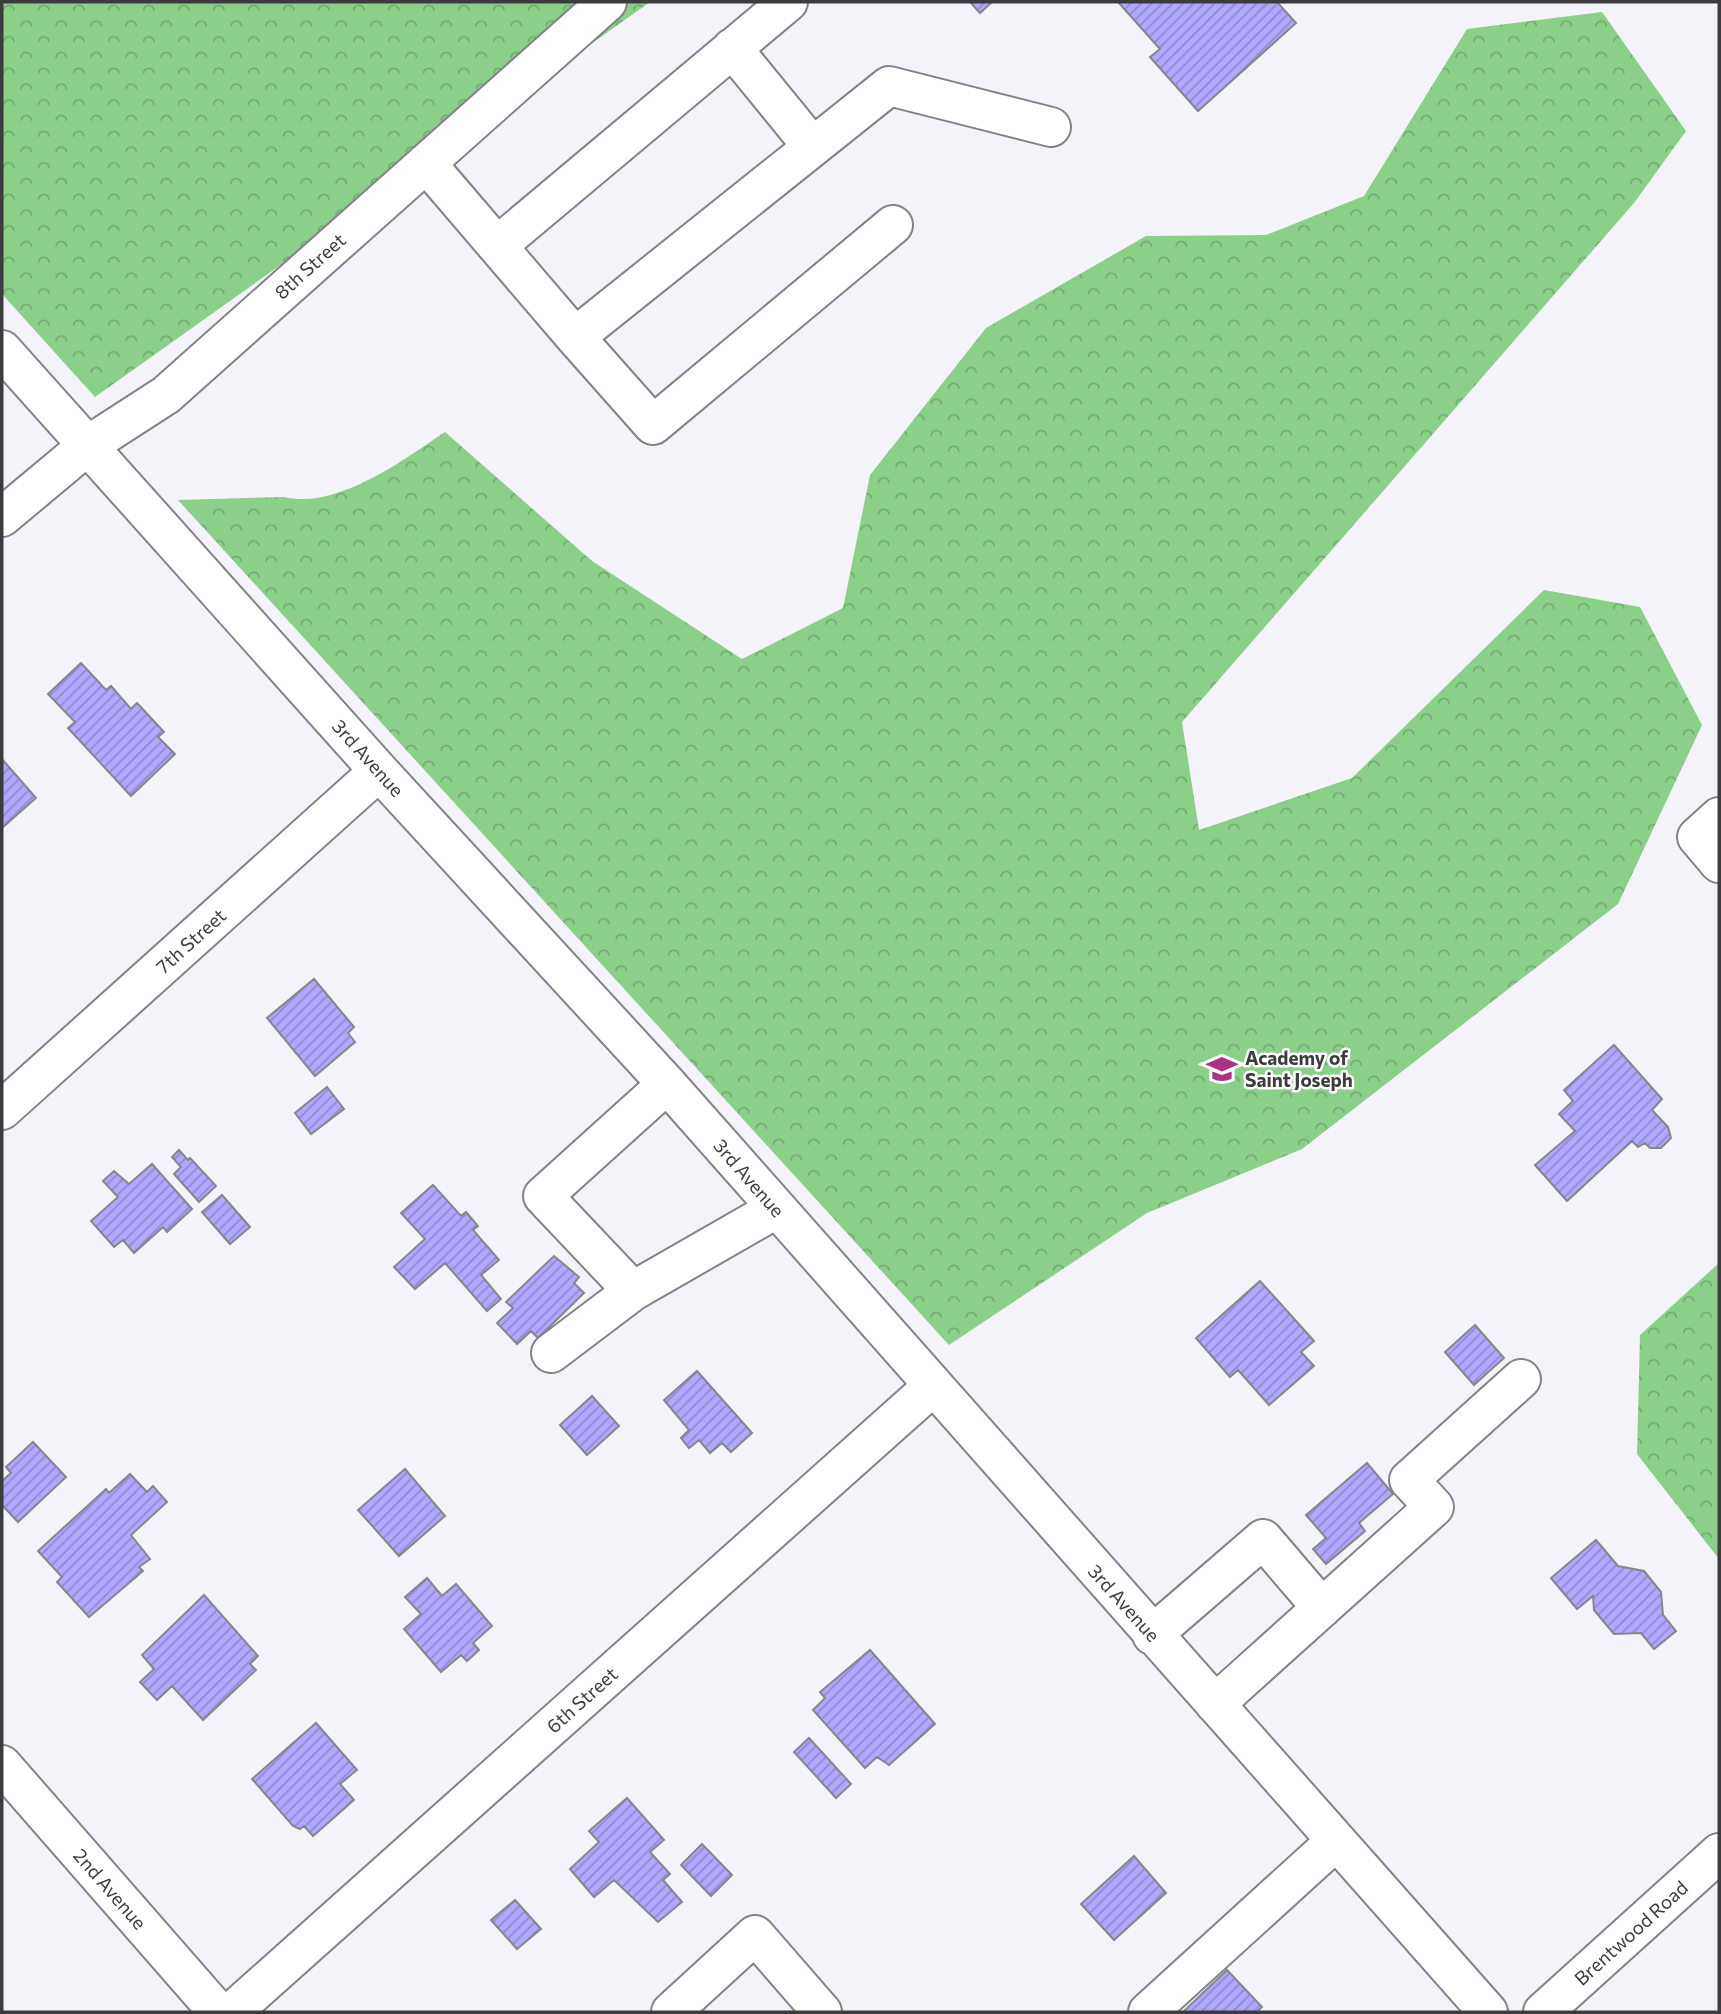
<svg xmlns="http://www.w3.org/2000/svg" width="1721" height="2014" font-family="Commissioner,sans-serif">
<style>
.forest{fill:url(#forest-crowns)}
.building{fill:url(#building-hatch);stroke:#87868d;stroke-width:2}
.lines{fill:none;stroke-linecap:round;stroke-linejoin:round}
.minor-casing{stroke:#828288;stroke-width:42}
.minor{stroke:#fff;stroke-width:38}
.labels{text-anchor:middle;stroke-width:5;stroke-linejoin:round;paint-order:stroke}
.street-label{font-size:19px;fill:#3c3c3f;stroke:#fff}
.poi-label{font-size:19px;font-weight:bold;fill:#3c3c3f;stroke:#fff;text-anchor:start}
</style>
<defs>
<pattern id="forest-crowns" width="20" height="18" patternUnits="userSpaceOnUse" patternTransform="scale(1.75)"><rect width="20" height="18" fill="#8bd088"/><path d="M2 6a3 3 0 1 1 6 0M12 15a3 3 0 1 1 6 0" fill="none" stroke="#73aa71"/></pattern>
<pattern id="building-hatch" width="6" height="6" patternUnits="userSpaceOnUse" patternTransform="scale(1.75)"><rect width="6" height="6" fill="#b0a7fe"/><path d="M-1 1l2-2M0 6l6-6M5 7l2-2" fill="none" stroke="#9089cf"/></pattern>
</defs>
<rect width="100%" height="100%" fill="#f4f3fa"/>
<path class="forest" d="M2 2H650L95 397 2 294Z
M1602 12 1686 131 1634 203 1182 722 1199 830 1352 778 1544 590 1640 607 1702 725 1618 904 1302 1149 1147 1213 949 1345 178 500 284 497C337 510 403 460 445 432L592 561 742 659 843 608 870 475 986 328 1146 236 1266 235 1364 196 1467 29Z
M1719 1263V1559L1637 1454 1640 1335Z"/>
<path class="building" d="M970 2H992L980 13Z
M1118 2H1277L1296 23 1198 111 1150 57 1160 49Z
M81 663 106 690 111 686 131 709 137 703 164 732 158 737 175 754 131 796 68 728 75 722 48 694Z
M2 759 36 798 2 828Z
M314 979 354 1027 348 1033 355 1042 315 1076 267 1018Z
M1614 1045 1662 1099 1652 1110 1668 1127 1671 1138 1661 1148H1650L1645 1143 1638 1147 1632 1141 1567 1201 1535 1165 1575 1131 1559 1114 1573 1101 1564 1090Z
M327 1087 344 1109 311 1134 295 1113Z
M179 1150 188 1160 190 1158 216 1186 199 1202 174 1174 181 1167 172 1157Z
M152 1164 192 1209 167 1232 163 1227 134 1253 123 1240 114 1247 91 1221 118 1197 103 1181 114 1171 129 1184Z
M433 1185 461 1216 466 1212 478 1226 473 1230 499 1260 481 1275 501 1299 487 1311 445 1263 415 1289 394 1267 425 1239 401 1213Z
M222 1195 250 1227 230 1244 202 1212Z
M554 1256 579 1277 574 1283 584 1293 538 1338 531 1331 517 1344 497 1323 513 1308 506 1302Z
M1260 1281 1314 1341 1301 1352 1314 1366 1269 1405 1238 1370 1230 1377 1196 1338Z
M1475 1325 1504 1358 1474 1385 1445 1352Z
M697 1371 752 1433 731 1452 722 1443 710 1453 699 1440 689 1448 681 1438 689 1430 664 1400Z
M592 1396 619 1426 587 1455 560 1425Z
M33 1442 66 1477 18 1522 2 1505V1481L11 1473 6 1467Z
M1367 1463 1393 1494 1359 1523 1365 1531 1326 1564 1313 1549 1326 1538 1306 1515Z
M405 1469 445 1516 399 1556 358 1510Z
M130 1474 147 1492 153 1486 167 1502 131 1535 150 1559 139 1567 143 1571 89 1617 57 1582 62 1577 38 1551 106 1489 109 1493Z
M1596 1540 1618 1566 1644 1571 1661 1592 1663 1615 1676 1631 1654 1649 1641 1633 1614 1634 1594 1610 1593 1596 1577 1609 1551 1578Z
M427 1578 442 1596 456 1584 492 1626 473 1643 479 1650 467 1661 461 1655 441 1672 404 1629 421 1614 405 1597Z
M204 1595 258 1656 250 1664 256 1670 203 1720 172 1686 157 1700 140 1682 154 1669 142 1655Z
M870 1650 935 1724 889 1765 877 1757 865 1768 813 1710 825 1698 820 1692Z
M316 1723 357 1770 340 1784 354 1800 313 1836 304 1826 300 1829 293 1826 252 1779Z
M809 1738 851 1784 836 1798 794 1752Z
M627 1798 664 1840 650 1852 670 1874 663 1880 682 1902 658 1922 614 1880 594 1897 570 1869 599 1842 589 1831Z
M702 1844 732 1875 711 1896 681 1865Z
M1134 1856 1166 1893 1114 1940 1081 1904Z
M515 1900 541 1929 517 1949 491 1920Z
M1227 1970 1262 2007 1257 2012H1183Z"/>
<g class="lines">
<g class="minor-casing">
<path id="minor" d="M732 48 812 146
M426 163 575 337 889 86 1051 127
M497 246 788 2
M575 337 653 425 893 225
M2 350 379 771 667 1084 1488 2012
M2 517 87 446 166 395 607 2
M1719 817 1697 837 1719 863
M667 1084 543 1196 633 1291 776 1209
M2 1110 379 771
M551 1353 633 1291
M1152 1635 1263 1539 1322 1608
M1215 1704 1434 1507 1409 1480 1521 1379
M2 1765 218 2012
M232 2012 932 1387
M671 2012 755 1935 822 2012
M1148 2012 1336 1841
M1543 2012 1719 1853"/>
</g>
<use href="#minor" class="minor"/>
</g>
<defs>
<g id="school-bare" transform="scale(2.415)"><path d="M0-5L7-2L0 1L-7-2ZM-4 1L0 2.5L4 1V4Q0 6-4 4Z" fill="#ae3283" stroke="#fff" stroke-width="2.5" paint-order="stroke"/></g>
</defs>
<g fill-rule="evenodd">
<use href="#school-bare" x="1222" y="1069"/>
</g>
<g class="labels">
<g class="street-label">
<text transform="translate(310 266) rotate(-42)" y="7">8th Street</text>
<text transform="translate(368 758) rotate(48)" y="7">3rd Avenue</text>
<text transform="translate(191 941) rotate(-42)" y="7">7th Street</text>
<text transform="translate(749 1178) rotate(49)" y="7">3rd Avenue</text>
<text transform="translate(1124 1603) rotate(48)" y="7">3rd Avenue</text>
<text transform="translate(582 1700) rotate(-42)" y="7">6th Street</text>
<text transform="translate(110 1889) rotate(49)" y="7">2nd Avenue</text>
<text transform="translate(1631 1933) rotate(-42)" y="7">Brentwood Road</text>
</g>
<g class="poi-label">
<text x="1245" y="1065">Academy of<tspan x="1245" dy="22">Saint Joseph</tspan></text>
</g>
</g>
<rect width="1721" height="2014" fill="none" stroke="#3c3c3f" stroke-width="7"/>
</svg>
